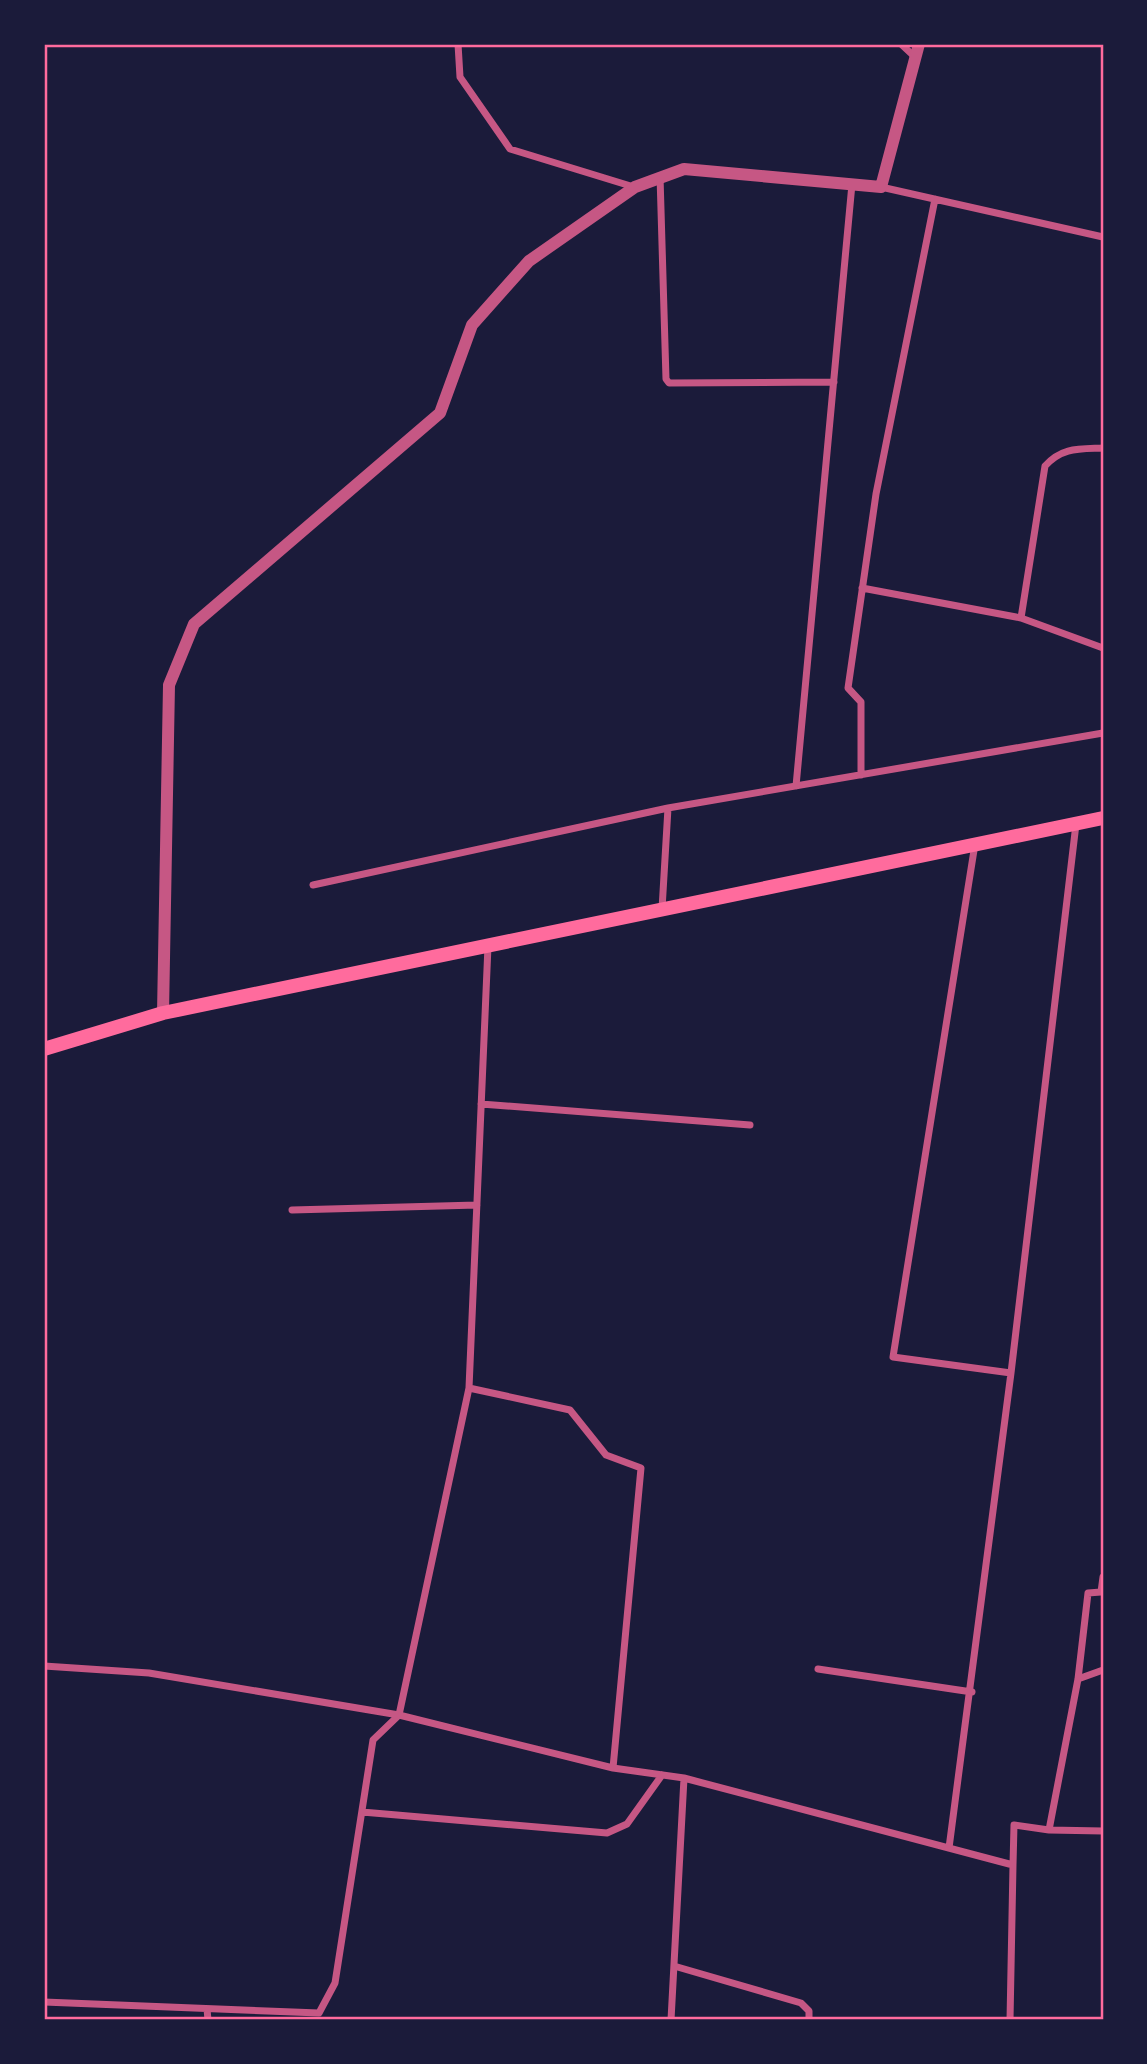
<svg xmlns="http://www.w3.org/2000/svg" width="1147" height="2064" font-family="'Exo 2',sans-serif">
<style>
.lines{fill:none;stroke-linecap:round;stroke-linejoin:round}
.minor{stroke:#c65784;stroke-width:7}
.tertiary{stroke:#c65784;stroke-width:12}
.secondary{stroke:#ff6b9d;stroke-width:14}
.neatline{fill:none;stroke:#ff6b9d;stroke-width:2.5}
</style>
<rect width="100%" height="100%" fill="#1b1b3a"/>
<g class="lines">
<path class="minor" d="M458 44 460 77 510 149 634 187
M901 44 916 58
M660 176 666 379 669 383 834 382
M881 187 1103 237
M862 588 1021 618 1103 648
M1021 618 1045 466C1062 447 1079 449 1103 448
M861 775V702L848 688 876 494 935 199
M796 786 852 184
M975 844 893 1357 1011 1373
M313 885 668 808 1103 733
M662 909 668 808
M481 1104 750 1125
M292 1210 477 1205
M469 1388 570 1410 606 1455 641 1468 613 1768
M44 1666 149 1673 399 1715 613 1768 684 1778 1013 1865 1014 1825 1049 1830 1103 1831
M818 1669 972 1692
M1078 1679 1103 1670
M362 1812 607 1833 627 1824 662 1775
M1049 1830 1078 1679 1088 1593 1101 1592 1103 1577
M949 1848 1011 1373 1076 824
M674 1966 801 2003 809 2011V2020
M44 2002 319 2013 335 1983 373 1740 399 1715 469 1388 488 946
M207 2009 208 2020
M671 2020 684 1778
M1010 2020 1013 1865"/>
<path class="tertiary" d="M163 1013 169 685 194 624 440 413 472 325 529 261 635 187 684 169 881 187 919 44"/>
<path class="secondary" d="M44 1049 163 1013 1103 818"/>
</g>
<rect width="1147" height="2064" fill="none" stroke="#1b1b3a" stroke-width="91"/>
<rect x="46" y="46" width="1056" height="1972" class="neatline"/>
</svg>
